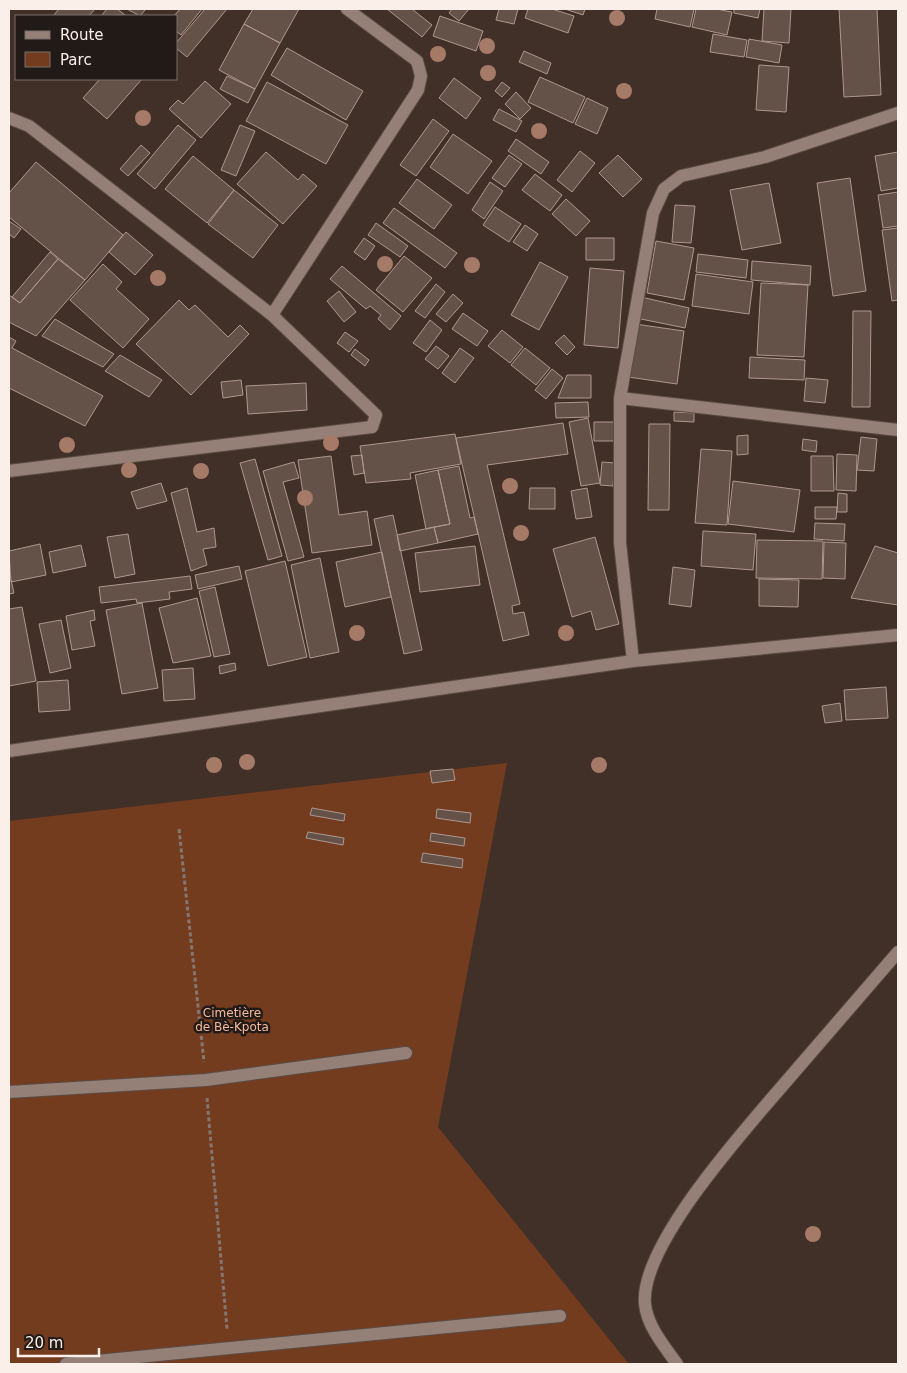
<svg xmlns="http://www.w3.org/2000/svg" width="907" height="1373" font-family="'DejaVu Sans',sans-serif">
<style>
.green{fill:#743c1f}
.building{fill:#645148;stroke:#ad988e}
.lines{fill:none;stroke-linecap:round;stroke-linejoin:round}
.service-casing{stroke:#5a4c44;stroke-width:14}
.minor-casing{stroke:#5a4c44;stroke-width:14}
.path{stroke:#85766f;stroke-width:3;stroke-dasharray:4 2.5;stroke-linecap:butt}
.service{stroke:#958077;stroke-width:12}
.minor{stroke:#958077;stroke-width:12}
.tree{fill:#a57b68}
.labels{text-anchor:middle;stroke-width:5;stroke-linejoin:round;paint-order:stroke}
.park-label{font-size:12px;fill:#f6b99d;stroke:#221a16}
</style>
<rect width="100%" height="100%" fill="#413028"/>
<path class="green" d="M507 763 438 1127 629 1364H9V821Z"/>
<path class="building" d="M59 9H95L89 16H53Z
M107 9H117L125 15 101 16Z
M127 9H146L140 16Z
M180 9H202L181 35 176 31V16H174Z
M205 9H227L187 57 176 48V43Z
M253 9H299L280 43 244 24Z
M387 9H412L432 25 422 37Z
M452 9H469L459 21 449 13Z
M499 9H518L514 24 496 20Z
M528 9H552L574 16 568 33 525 18Z
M565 9H585L583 15Z
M657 9H694L690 27 655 19Z
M696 9H716L732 12 727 35 692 27Z
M734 9H760L758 18 734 13Z
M764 9H791L789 43 762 41Z
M839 9H877L881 95 844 97Z
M440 16 483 31 476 51 433 36Z
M244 24 280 43 255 89 219 70Z
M713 34 747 40 744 57 710 52Z
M749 39 782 45 779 63 746 57Z
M287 48 363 91 346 120 271 75Z
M524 51 551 63 547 74 519 62Z
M759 65 789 67 786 112 756 110Z
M227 76 255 89 248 103 220 89Z
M540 77 585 97 573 123 528 102Z
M454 78 481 98 466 119 439 98Z
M100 79H142L107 119 83 98Z
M205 81 231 104 201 138 169 109 178 100 183 104Z
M267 82 348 125 326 164 246 121Z
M502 82 510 88 502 97 495 91Z
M516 92 531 108 520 119 505 104Z
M587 98 608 108 597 134 575 124Z
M499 109 522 121 516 132 493 120Z
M433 119 449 131 416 176 400 165Z
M178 125 196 140 155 189 137 174Z
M240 125 255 131 236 176 221 170Z
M453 134 492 161 468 194 430 167Z
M516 139 549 162 541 174 508 151Z
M141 145 150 153 128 176 120 169Z
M580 151 595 163 572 192 557 180Z
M266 152 298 180 303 174 317 186 283 224 237 184Z
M898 152V188L881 191 875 156Z
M509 155 522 164 505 187 492 178Z
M618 155 642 179 623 197 599 173Z
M193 156 234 190 207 223 165 189Z
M36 162 123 235 85 280 9 217V193Z
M535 174 562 195 550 211 522 190Z
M850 178 866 291 833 296 817 183Z
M417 179 452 205 434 229 399 203Z
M490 182 503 191 484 219 472 210Z
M769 183 781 243 742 250 730 190Z
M234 190 278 225 253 258 208 224Z
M898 192V226L883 228 878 195Z
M566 199 590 221 576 236 552 214Z
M675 205 695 206 691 243 672 242Z
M495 207 521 224 509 242 483 225Z
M394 208 457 253 445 268 383 223Z
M9 221 21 229 14 238 9 234Z
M376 223 408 246 400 257 368 235Z
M525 225 538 234 527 251 513 242Z
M898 228V300L892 301 882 230Z
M126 232 153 255 135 275 109 252Z
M364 238 375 246 365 260 354 252Z
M586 238H614V260H586Z
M656 241 694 248 684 300 647 293Z
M50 252 58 259 20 303 12 297Z
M698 254 748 260 746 278 696 272Z
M404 256 432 278 403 312 376 290Z
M58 259 85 280 36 336 9 322V295L20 303Z
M752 261 811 266 810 285 751 280Z
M540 262 568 277 539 330 511 315Z
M103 264 122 282 116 289 149 319 123 348 70 300Z
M342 266 401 316 390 330 378 319 381 315 370 306 366 309 330 279Z
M590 268 624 271 618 348 584 345Z
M696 274 753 282 749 314 692 306Z
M761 283 808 285 804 357 757 355Z
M436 284 445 292 425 318 415 311Z
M339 291 356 312 344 322 327 301Z
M453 294 463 303 446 322 436 314Z
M641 297 689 308 685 328 636 318Z
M179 300 189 310 195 305 228 337 240 325 249 334 191 395 136 344Z
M853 311H871L870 407H852Z
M463 313 488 331 477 346 452 329Z
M55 319 114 354 103 367 42 336Z
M430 320 442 330 426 352 413 343Z
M635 324 684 331 677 384 628 377Z
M502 330 523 347 510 363 488 346Z
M345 332 358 341 349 352 337 343Z
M564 335 575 347 567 355 555 343Z
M9 337 16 341 12 348 103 396 85 426 9 388Z
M436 346 449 356 438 369 425 359Z
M460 348 474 358 455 383 442 373Z
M525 348 550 368 536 385 511 365Z
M355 349 369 360 365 366 351 355Z
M120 355 162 380 149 397 105 371Z
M750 357 805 360 804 380 749 378Z
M552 369 563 378 546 399 535 390Z
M567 375H591V398H558Z
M806 378 828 380 825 403 804 401Z
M241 380 243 395 223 398 221 382Z
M306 383 307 410 248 414 246 386Z
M588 402 589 417 556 418 555 403Z
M674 412 694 413V422L674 421Z
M588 418 600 483 581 486 569 422Z
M594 422H617V441H594Z
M563 423 568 454 487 465 520 604 512 606 513 614 524 612 529 635 503 641 456 438Z
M649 424H670L669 510H648Z
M455 434 461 464 410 473 411 479 366 483 360 446Z
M748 435V454L737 455V436Z
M861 437 877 439 874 471 857 470Z
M803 439 817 441 816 452 802 450Z
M701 449 732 451 727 525 695 523Z
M837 454 857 455 856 491 836 490Z
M362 455 364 473 354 475 351 456Z
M331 456 339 515 367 511 372 545 312 553 298 460Z
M811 456H833L834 491H811Z
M255 459 282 556 268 560 240 463Z
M294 462 299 478 283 482 304 557 288 561 263 471Z
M602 462 615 463 613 486 600 485Z
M459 466 470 518 474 517 478 534 438 543 434 527 450 524 438 470Z
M438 470 450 524 426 529 415 475Z
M733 481 800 490 794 532 728 524Z
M161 483 167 501 137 509 131 492Z
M187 488 197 532 214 528 216 547 203 549 207 565 191 571 171 493Z
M530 488H555V509H529Z
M587 488 592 517 576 519 571 491Z
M838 493 847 494V512H837Z
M815 507H837L836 519H815Z
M393 515 422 650 404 654 374 519Z
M815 523 845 524 844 541 814 539Z
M434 527 438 543 400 551 397 535Z
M703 531 756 534 753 570 701 566Z
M128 534 135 574 115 578 107 537Z
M595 537 619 624 596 630 591 611 572 617 553 549Z
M757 540 823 541 822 579 756 578Z
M824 542 846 543 845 579 823 578Z
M40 544 46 575 11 582 9 551Z
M81 545 86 566 53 573 49 552Z
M475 546 480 585 420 592 415 553Z
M875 546 898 553V605L851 598Z
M382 552 391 597 345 607 336 562Z
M320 558 339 652 310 658 291 565Z
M285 561 307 657 268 666 245 571Z
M239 566 242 579 198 589 195 575Z
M673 567 695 570 691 607 669 604Z
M9 571 14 593 9 594Z
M190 576 192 589 169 592 170 599 137 603 136 599 101 603 99 587Z
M759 579 799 580 798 607 759 606Z
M215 587 230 654 214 657 199 591Z
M197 598 211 656 173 663 159 608Z
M142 603 158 688 122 694 106 610Z
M22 607 36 681 9 686V609Z
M94 610 95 620 90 621 95 646 72 650 66 616Z
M61 620 71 668 50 673 39 624Z
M235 663 236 670 220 674 219 666Z
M193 668 195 699 164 701 162 670Z
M68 680 70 710 39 712 37 682Z
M886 687 888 718 846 720 844 690Z
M840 703 842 721 825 723 822 706Z
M453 769 455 780 432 783 430 771Z
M312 808 345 814 344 821 310 815Z
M437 809 471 813 470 823 436 818Z
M308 832 344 838 343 845 306 838Z
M431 833 465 838 464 846 430 841Z
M423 853 463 859 462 868 421 862Z"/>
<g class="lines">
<g class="service-casing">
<path id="service" d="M9 1092 206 1080 406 1053
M66 1364 560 1316
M677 1364C665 1347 647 1326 645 1304 639 1243 757 1116 797 1069 831 1030 864 991 898 952"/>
</g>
<g class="minor-casing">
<path id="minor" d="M9 118 29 126 272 315 376 415 372 427 9 471
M272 315 418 90 421 76 417 61 347 9
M620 398 898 430
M633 661 620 543V398L653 213 664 189 681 176 765 157 898 113
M9 751 633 661 898 635"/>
</g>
<path class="path" d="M179 829 204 1062
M207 1098 227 1329"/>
<use href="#service" class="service"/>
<use href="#minor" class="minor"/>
</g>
<g class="tree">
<circle cx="617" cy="18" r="8"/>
<circle cx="487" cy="46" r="8"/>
<circle cx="438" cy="54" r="8"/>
<circle cx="488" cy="73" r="8"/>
<circle cx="624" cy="91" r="8"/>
<circle cx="143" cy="118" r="8"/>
<circle cx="539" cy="131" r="8"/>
<circle cx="385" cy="264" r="8"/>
<circle cx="472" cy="265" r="8"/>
<circle cx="158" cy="278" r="8"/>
<circle cx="331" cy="443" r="8"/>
<circle cx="67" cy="445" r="8"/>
<circle cx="129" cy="470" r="8"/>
<circle cx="201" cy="471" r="8"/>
<circle cx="510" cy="486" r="8"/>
<circle cx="305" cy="498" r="8"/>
<circle cx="521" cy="533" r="8"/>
<circle cx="357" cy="633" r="8"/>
<circle cx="566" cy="633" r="8"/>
<circle cx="247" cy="762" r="8"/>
<circle cx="214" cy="765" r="8"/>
<circle cx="599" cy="765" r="8"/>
<circle cx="813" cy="1234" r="8"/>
</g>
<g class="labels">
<g class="park-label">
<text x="232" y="1017">Cimetière<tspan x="232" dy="14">de Bè-Kpota</tspan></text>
</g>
</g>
<rect width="907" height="1373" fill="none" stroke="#fbefea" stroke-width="20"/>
<rect x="15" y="15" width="162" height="65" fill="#221a16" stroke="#796f6b"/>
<rect x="25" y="31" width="25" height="8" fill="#958077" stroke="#796f6b"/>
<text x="60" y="40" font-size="15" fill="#fbefea">Route</text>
<rect x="25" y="52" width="25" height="15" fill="#743c1f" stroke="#796f6b"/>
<text x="60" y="65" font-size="15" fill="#fbefea">Parc</text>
<path d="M18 1348v8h81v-8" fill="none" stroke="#fbefea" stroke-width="2.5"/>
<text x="25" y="1348" font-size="15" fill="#fbefea" stroke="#221a16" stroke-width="4" paint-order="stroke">20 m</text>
</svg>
